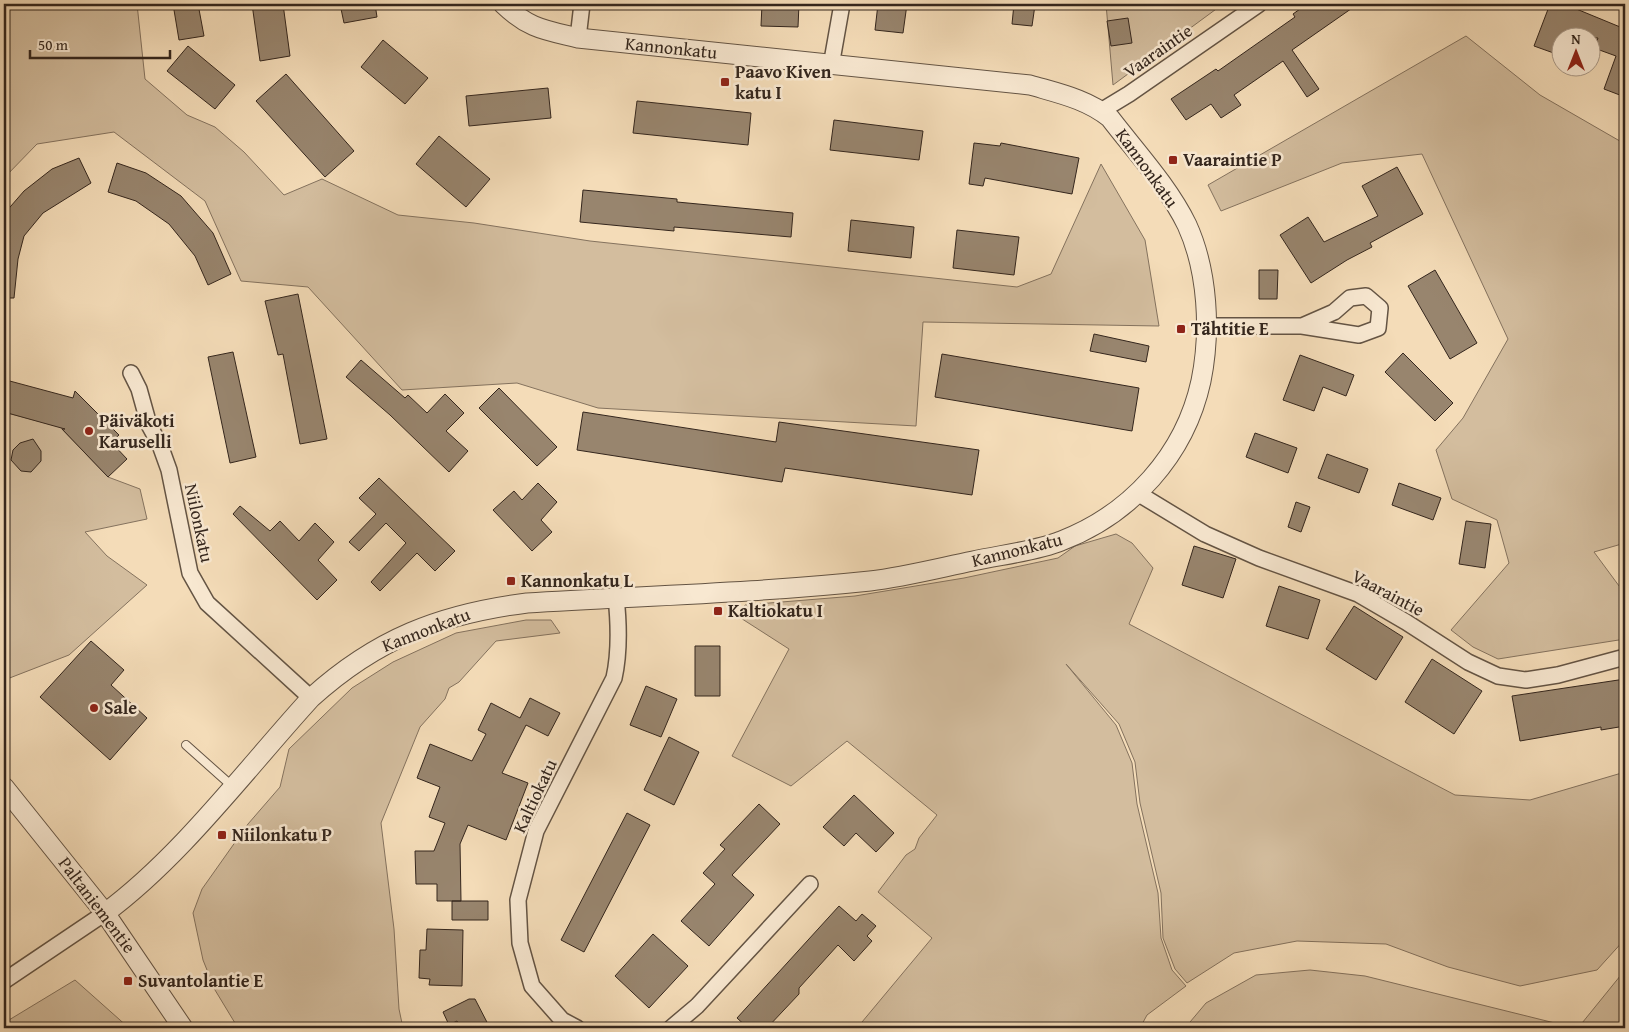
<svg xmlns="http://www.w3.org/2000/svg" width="1629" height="1032" font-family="'Gentium Book Plus',serif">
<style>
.green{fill:#d3bd9e;stroke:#84725e}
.building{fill:#98856e;stroke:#34261d}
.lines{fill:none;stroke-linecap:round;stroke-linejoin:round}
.service-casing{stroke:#645444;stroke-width:10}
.minor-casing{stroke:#645444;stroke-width:18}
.tertiary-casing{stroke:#645444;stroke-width:21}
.service{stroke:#f8e8d1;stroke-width:8}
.minor{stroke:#f8e8d1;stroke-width:15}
.tertiary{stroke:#f8e8d1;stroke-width:19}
.poi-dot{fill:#8f2418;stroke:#f8e8d1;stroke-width:2}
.labels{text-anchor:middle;stroke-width:5;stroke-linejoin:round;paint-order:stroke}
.street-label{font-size:18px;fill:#34261d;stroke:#f8e8d1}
.poi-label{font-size:18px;font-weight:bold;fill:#34261d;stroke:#f8e8d1;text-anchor:start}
</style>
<rect width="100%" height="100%" fill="#f4dcb8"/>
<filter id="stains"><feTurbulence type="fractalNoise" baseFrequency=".004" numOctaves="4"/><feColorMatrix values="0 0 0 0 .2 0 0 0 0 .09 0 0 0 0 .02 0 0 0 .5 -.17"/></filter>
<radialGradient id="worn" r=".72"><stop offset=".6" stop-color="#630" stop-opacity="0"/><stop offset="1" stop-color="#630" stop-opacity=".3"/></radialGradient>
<path class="green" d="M4 4H137L145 79 187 115 215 127 244 152 284 195 322 179 398 215 474 223 590 241 1017 287 1051 274 1101 164 1145 240 1159 326 923 322 916 426 598 408 517 383 402 390 308 287 241 281 205 201 114 132 37 144 4 178Z
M1106 4H1223L1113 85Z
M1466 36 1540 95 1625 144V543L1594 552 1625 594V639L1498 659 1473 647 1451 630 1509 563 1497 520 1452 499 1436 450 1463 418 1508 339 1422 154 1342 163 1221 211 1208 185Z
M4 412 60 427 108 477 140 489 147 519 85 532 107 556 147 585 69 655 7 679 4 677Z
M1116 534 1132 543 1153 568 1129 624 1455 795 1530 800 1625 772V939L1597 970 1520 986 1448 967 1386 944 1297 941 1234 953 1187 983 1175 969 1163 938 1161 893 1140 803 1135 762 1119 724 1066 664 1116 725 1132 763 1137 804 1158 893 1161 938 1172 970 1186 986 1147 1015 1140 1028H857L932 938 878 892 906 855 915 849 919 838 937 815 847 741 791 786 732 756 789 649 736 615 745 605 855 596 964 578 1058 558 1075 546Z
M526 620H551L560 633 496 641 459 682 449 688 445 699 420 727 381 823 394 929 399 1009 403 1028H238L215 990 203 960 193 913 202 889 248 824 280 787 289 749 352 688 393 662 456 633Z
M1310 970 1365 976 1575 1028H1185L1206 1003 1256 975Z
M1625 970V1028H1578Z
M75 980 129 1028H4V1023Z"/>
<path class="building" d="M173 4H198L204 36 179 40Z
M252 4H283L290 56 260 61Z
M340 4H375L377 17 344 23Z
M762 4H799L798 27 761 26Z
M878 4H907L903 33 875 30Z
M1014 4 1035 5 1032 26 1012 24Z
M1307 4H1358L1292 50 1319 89 1307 97 1283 61 1234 95 1241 105 1221 118 1211 104 1186 120 1171 99 1216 69 1218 71 1295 17 1293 14Z
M1550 4H1576L1574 8 1625 29V97L1604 89 1616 56 1594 48 1598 38H1562V56L1534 46Z
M1128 18 1132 43 1111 46 1107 21Z
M383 40 428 78 405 104 361 67Z
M188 46 235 85 215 109 167 71Z
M286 74 354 151 325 177 256 101Z
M548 88 551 118 469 126 466 96Z
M637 101 751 113 748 145 633 133Z
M834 120 923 131 919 160 830 150Z
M439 136 490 179 466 207 416 164Z
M974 143 1000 146 1001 143 1079 158 1072 194 985 178 983 186 969 184Z
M79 158 91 183 43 213 24 236 18 259 14 298H4V214L24 191 52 169Z
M117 163 146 173 181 196 213 233 231 274 208 285 195 256 169 224 136 201 108 192Z
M1397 167 1423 214 1370 243 1372 247 1347 260 1311 283 1280 235 1308 217 1324 242 1378 216 1362 186Z
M583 190 677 199V202L793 213 791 237 674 227V231L580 222Z
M851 220 914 227 911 258 848 251Z
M957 230 1019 237 1014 275 953 268Z
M1259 270H1278L1277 299H1259Z
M1435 270 1477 343 1450 359 1408 286Z
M298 294 327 439 300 444 283 354 278 355 265 301Z
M1094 334 1149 346 1146 362 1090 351Z
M233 352 256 457 230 463 208 357Z
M1403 353 1453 403 1435 421 1385 372Z
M942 354 1139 388 1132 431 935 397Z
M1300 355 1354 375 1346 396 1323 387 1314 411 1283 400Z
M361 360 405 398 408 395 427 413 445 394 464 413 446 431 468 451 449 472 390 415 346 377Z
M6 380 73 398 75 391 119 435 111 442 127 459 108 477 62 429H65L4 412Z
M499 388 557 447 537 466 479 408Z
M583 412 776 442 779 422 979 450 972 495 785 468 782 482 577 450Z
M1255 433 1297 448 1288 473 1246 457Z
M33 439 41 451V461L31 472 21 471 11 460 13 450 20 443Z
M1327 454 1368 469 1359 493 1318 478Z
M379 478 455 551 435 571 417 553 380 591 371 582 406 543 386 523 359 551 349 542 376 514 359 498Z
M538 483 557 502 541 520 552 532 532 551 493 510 514 491 522 500Z
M1399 483 1441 498 1433 520 1392 505Z
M1296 502 1310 507 1301 532 1288 527Z
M240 506 270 531 280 521 299 541 315 523 334 542 318 560 337 580 317 600 233 514Z
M1466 521 1491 524 1485 568 1459 564Z
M1194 546 1236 559 1223 598 1182 585Z
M1279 586 1320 600 1308 639 1266 626Z
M1354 606 1403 637 1376 680 1326 649Z
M91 641 124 670 111 685 147 718 110 760 40 697Z
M695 646H720V696H695Z
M1432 659 1482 691 1454 734 1405 702Z
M1625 679V726L1601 730V727L1520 741 1512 696Z
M646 686 677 699 661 737 630 725Z
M530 698 560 713 548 736 526 725 502 773 528 783 506 840 468 825 460 844 461 901H437V884H416L415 851H434L445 823 429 817 440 787 417 778 430 744 472 761 486 734 478 730 491 703 520 718Z
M669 737 699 752 674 805 644 790Z
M854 795 894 833 876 852 856 833 844 846 823 827Z
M759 804 780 824 732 875 754 895 709 946 681 921 715 884 703 873 725 849 720 845Z
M627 813 650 825 584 952 561 940Z
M452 901H488V920H452Z
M839 906 856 921 862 914 876 926 867 936 872 941 854 961 838 945 799 988V994L767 1028H748L737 1018Z
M427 929 463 930 462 986 429 985 430 979 419 978 420 950H426Z
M653 934 688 966 649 1008 615 976Z
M469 999H475L490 1028H461L457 1021 449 1025 443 1012Z"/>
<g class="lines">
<g class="service-casing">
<path id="service" d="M186 745 232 786"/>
</g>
<g class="minor-casing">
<path id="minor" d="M578 38 582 4
M831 66 842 4
M1101 111 1129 94 1259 4
M1206 326H1302L1359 335 1378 328 1380 308 1366 296 1350 298 1334 312 1302 326
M131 373 139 389 149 425 160 445 169 470 190 573 207 603 311 698
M1139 494 1205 534 1259 558 1358 594 1406 622 1468 662 1498 676 1526 680 1558 675 1625 657
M4 981 105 913
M577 1028 562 1020 532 986 520 943 518 900 536 831 614 678C620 651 619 625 616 597
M671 1028 697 1006 810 884"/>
</g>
<g class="tertiary-casing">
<path id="tertiary" d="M4 787 105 913 183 1028
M105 913C181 857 247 768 311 698 376 639 440 614 527 603 641 596 756 593 870 581 904 577 939 568 973 561 1000 555 1037 551 1061 541 1131 514 1185 455 1201 381 1211 332 1208 271 1187 225 1168 186 1136 152 1110 118 1087 99 1057 93 1030 85L578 38C545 30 529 29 503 4"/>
</g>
<use href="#service" class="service"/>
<use href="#minor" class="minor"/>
<use href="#tertiary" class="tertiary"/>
</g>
<g class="poi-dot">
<rect x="720" y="77" width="10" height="10" rx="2.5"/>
<rect x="1168" y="155" width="10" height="10" rx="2.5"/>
<rect x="1176" y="324" width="10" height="10" rx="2.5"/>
<circle cx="89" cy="431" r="5"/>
<rect x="506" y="576" width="10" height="10" rx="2.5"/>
<rect x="713" y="606" width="10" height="10" rx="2.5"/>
<circle cx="94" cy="708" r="5"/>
<rect x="217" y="830" width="10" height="10" rx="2.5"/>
<rect x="123" y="976" width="10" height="10" rx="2.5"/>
</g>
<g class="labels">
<g class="street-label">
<text transform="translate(671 48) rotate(6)" y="6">Kannonkatu</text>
<text transform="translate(1158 51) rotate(-35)" y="6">Vaaraintie</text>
<text transform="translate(1147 168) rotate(54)" y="6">Kannonkatu</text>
<text transform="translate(199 523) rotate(78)" y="6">Niilonkatu</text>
<text transform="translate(1017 550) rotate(-14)" y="6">Kannonkatu</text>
<text transform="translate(1388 593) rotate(28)" y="6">Vaaraintie</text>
<text transform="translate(426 630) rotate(-21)" y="6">Kannonkatu</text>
<text transform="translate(535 796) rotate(-65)" y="6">Kaltiokatu</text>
<text transform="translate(97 905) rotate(53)" y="6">Paltaniementie</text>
</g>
<g class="poi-label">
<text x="735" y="78">Paavo Kiven<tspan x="735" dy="21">katu I</tspan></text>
<text x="1183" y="166">Vaaraintie P</text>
<text x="1191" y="335">Tähtitie E</text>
<text x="99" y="427">Päiväkoti<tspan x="99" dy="21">Karuselli</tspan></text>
<text x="521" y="587">Kannonkatu L</text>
<text x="728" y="617">Kaltiokatu I</text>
<text x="104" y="714">Sale</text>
<text x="232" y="841">Niilonkatu P</text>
<text x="138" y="987">Suvantolantie E</text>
</g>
</g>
<rect width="1629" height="1032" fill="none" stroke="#f4dcb8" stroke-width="20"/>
<rect x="5" y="5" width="1619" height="1022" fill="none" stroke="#34261d" stroke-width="2.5"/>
<rect x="10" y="10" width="1609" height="1012" fill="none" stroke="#34261d"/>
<g transform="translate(1576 52)"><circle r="24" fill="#f8e8d1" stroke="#aa9a89"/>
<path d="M0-4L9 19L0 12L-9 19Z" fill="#8f2418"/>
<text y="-8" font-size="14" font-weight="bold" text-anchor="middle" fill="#34261d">N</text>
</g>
<path d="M30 50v8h140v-8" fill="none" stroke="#34261d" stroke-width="2.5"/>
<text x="38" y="50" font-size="15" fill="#34261d" stroke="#f8e8d1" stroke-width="4" paint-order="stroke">50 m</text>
<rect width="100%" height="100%" filter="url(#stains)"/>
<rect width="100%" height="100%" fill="url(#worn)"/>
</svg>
